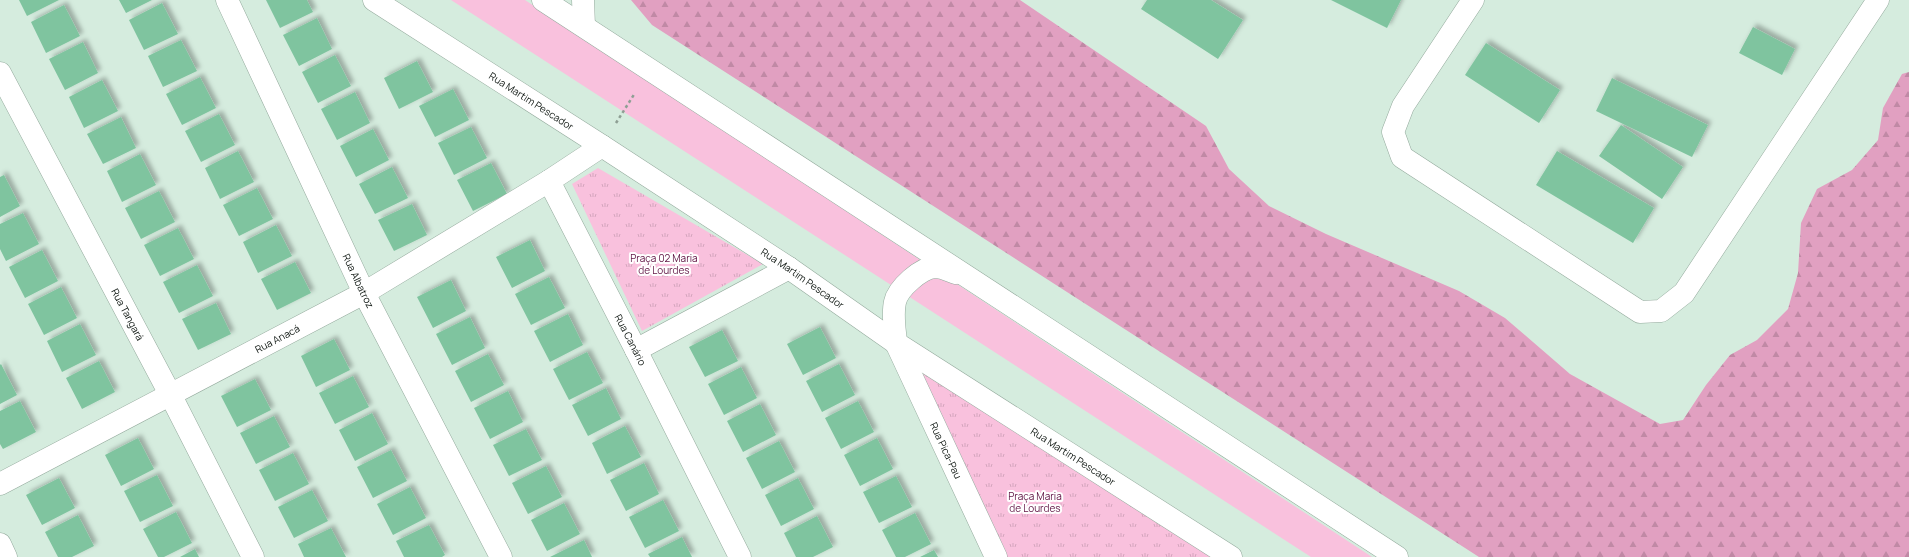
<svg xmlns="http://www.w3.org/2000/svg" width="1909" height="557" font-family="Manrope,sans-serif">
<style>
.grass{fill:#f9c1dd}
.forest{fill:url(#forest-firs)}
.park{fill:url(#park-tufts)}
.building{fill:#7fc49f;filter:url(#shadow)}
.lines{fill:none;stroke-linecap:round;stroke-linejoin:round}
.minor-casing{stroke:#94aa9d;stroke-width:23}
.path{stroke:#8e9f94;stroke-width:2.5;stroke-dasharray:3 3;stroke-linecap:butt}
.minor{stroke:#fff;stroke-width:22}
.labels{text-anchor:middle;stroke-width:4;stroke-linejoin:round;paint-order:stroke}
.street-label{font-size:10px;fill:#0f1712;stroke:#fff}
.park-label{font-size:10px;fill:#5f1343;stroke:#fff}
</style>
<defs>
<pattern id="forest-firs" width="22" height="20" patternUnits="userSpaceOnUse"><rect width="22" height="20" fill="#e1a0c1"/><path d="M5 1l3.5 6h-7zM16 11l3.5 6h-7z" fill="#c089a5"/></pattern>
<pattern id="park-tufts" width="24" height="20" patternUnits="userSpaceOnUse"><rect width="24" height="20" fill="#f9c1dd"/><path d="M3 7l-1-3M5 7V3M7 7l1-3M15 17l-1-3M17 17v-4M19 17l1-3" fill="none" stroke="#d4a5bd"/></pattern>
<filter id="shadow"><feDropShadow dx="3.5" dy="-3.5" stdDeviation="2" flood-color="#0004"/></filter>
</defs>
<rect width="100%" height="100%" fill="#d5ecde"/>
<path class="grass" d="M451 0H525L1372 557H1311Z"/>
<path class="forest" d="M631 0H1020L1206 126 1229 169 1269 206 1326 234 1459 291 1505 318 1570 374 1660 424 1683 420 1706 385 1730 355 1757 340 1788 309 1798 273 1801 223 1817 189 1852 170 1878 140 1883 108 1902 74 1909 72V557H1479L652 25Z"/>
<path class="park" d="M598 168 763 264 642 331 572 184Z
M903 349 1225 557H1000Z"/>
<path class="building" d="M19 0H59L27 16Z
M119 0H152L126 13Z
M266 0H307L313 12 280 28Z
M1147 0H1211L1243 20 1218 59 1141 9Z
M1331 0H1401L1387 28Z
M162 3 178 34 144 50 129 20Z
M64 5 80 36 46 53 31 22Z
M317 18 332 49 299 66 283 35Z
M1753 27 1795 49 1782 75 1739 53Z
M181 40 197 71 163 87 148 56Z
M83 42 98 73 65 90 49 59Z
M1486 43 1560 90 1539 123 1465 75Z
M335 55 351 86 318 103 302 72Z
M417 61 433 92 399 109 384 78Z
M200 77 216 108 182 125 166 94Z
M1612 78 1708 125 1692 157 1596 111Z
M102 80 118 111 84 128 69 97Z
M453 89 469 120 435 137 419 106Z
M355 92 370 123 337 140 321 109Z
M219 114 235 145 201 162 185 131Z
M121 117 136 148 103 164 87 134Z
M1621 125 1683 167 1662 199 1599 156Z
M471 127 487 158 454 175 438 143Z
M373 129 389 160 356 177 340 146Z
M238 151 254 182 220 199 205 168Z
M1557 151 1654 208 1633 243 1536 185Z
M140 154 156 185 122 202 107 171Z
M491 163 507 194 473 211 457 180Z
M392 167 408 198 375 214 359 184Z
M4 175 20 206 0 217V177Z
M257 188 273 219 239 236 223 205Z
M159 191 175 222 141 239 125 208Z
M412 204 427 235 394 251 378 220Z
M23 213 39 244 6 261 0 249V224Z
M276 225 292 256 258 273 243 242Z
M178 228 194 259 160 276 144 245Z
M530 240 545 271 512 288 496 257Z
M42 250 58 281 25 298 9 267Z
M295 262 311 293 277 310 261 279Z
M197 265 213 296 179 313 163 282Z
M549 277 565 308 531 325 515 294Z
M451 280 466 311 433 328 417 297Z
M61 287 77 318 44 335 28 304Z
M216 303 231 334 198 350 182 319Z
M568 314 583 345 550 362 534 331Z
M470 317 485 348 452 365 436 334Z
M80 324 96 355 62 372 47 341Z
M820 327 836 358 803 375 787 344Z
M722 330 738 361 705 377 689 347Z
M334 339 350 370 316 387 301 356Z
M587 352 603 383 569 400 553 369Z
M488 354 504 385 471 402 455 371Z
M99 361 115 392 82 409 66 378Z
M1 364 17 395 0 404V365Z
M839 364 855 395 822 412 806 381Z
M741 367 757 398 724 415 708 384Z
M353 376 369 407 335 424 319 393Z
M255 379 271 410 237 427 221 396Z
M606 388 621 419 588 436 572 405Z
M508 391 523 422 490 439 474 408Z
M20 401 36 432 3 449 0 444V411Z
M858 401 874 432 841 449 825 418Z
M760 404 776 435 743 452 727 421Z
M372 413 388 444 355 461 339 430Z
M274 416 290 447 256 464 240 433Z
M625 426 641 457 607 474 592 443Z
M526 429 542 460 509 476 493 445Z
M138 438 154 469 121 486 105 455Z
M877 438 893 469 860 486 844 455Z
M779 441 795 472 762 489 746 458Z
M391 450 407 481 373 498 357 467Z
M293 453 309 484 275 501 259 470Z
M644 463 659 494 626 511 610 480Z
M546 466 562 497 528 514 512 483Z
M157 475 173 506 140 522 124 491Z
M896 476 912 507 879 523 863 492Z
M59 478 75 508 42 525 26 495Z
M798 478 814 509 781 526 765 495Z
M410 487 426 518 393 535 377 504Z
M312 490 328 521 294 538 278 507Z
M663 500 679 531 645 548 629 517Z
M564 503 580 534 547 551 531 520Z
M176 512 192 543 164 557H158L143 529Z
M915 513 931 544 905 557H896L882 530Z
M78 515 94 546 72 557H58L45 532Z
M817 516 833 547 813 557H796L784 533Z
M429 525 445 555 442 557H404L396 541Z
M331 528 346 557H304L298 544Z
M682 537 692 557H650L648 554Z
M584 540 592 557H550Z
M195 549 199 557H180Z
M934 550 938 557H920Z"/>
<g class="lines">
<g class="minor-casing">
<g id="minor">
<path id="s1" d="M227 0 364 293 501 557"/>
<path id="s2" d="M374 0 602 146 789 268 896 343 1231 557"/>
<path d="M543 0 1397 557"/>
<path d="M583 0 584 26"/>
<path d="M1473 0 1403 106 1393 132 1402 157 1640 312 1661 311 1684 293 1878 0"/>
<path id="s3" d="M0 73 170 394 253 557"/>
<path id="s4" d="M602 146 549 181 636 350 740 557"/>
<path id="s5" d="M956 273C950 271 942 267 935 267 921 268 898 288 895 302 892 315 895 330 896 343L996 557"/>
<path d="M636 350 789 268"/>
<path id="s6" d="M0 484 364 293 549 181"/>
<path d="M0 544 6 557"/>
</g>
</g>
<path class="path" d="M616 123 635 93"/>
<use href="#minor" class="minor"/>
</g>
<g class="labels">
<g class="street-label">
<text dy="4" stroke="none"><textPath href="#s2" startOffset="187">Rua Martim Pescador</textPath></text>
<text dy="4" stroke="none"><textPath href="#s2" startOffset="511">Rua Martim Pescador</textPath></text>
<text dy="4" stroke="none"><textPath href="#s1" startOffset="310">Rua Albatroz</textPath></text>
<text dy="4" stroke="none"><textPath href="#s3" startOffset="273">Rua Tangará</textPath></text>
<text dy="4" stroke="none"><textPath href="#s6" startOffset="313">Rua Anacá</textPath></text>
<text dy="4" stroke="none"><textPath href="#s4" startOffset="242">Rua Canário</textPath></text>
<text dy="4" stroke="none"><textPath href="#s5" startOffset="237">Rua Pica-Pau</textPath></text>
<text dy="4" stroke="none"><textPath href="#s2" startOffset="835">Rua Martim Pescador</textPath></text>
</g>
<g class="park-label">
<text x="664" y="262">Praça 02 Maria<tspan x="664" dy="12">de Lourdes</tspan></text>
<text x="1035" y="500">Praça Maria<tspan x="1035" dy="12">de Lourdes</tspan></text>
</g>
</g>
</svg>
